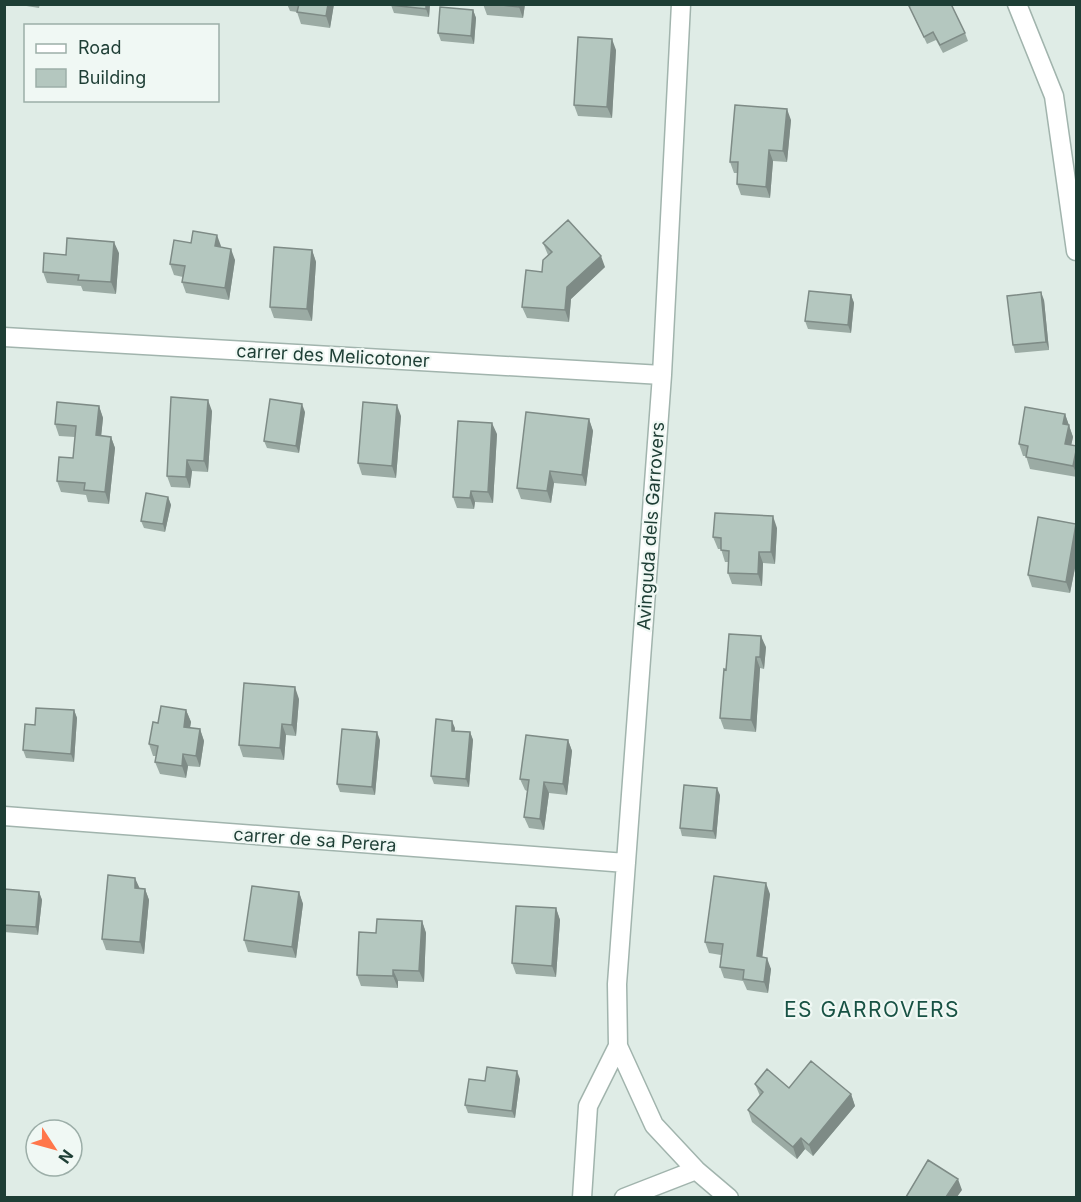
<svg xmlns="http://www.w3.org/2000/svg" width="1081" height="1202" font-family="Inter,sans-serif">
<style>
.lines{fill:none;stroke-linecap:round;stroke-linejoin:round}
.street-casing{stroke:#a1b4ad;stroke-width:21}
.street{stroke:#fff;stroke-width:18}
.wall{fill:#9baba4}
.shaded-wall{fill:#7e8b86}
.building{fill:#b4c7bf;stroke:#7e8b86;stroke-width:1.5}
.labels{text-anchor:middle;stroke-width:4.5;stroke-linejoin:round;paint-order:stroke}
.street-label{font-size:18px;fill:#1e3e35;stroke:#f0f8f4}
.quarter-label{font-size:21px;letter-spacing:1.5px;fill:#185244;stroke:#f0f8f4}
</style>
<rect width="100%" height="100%" fill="#dfece6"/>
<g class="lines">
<g class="street-casing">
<path id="street" d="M681 4 662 375 617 984 618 1046 654 1125 696 1170 729 1198
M1017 4 1054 96 1076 251
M4 337 662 375
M4 816 626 863
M582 1198 588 1106 618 1046
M624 1198 696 1170"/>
</g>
<use href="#street" class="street"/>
</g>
<path class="wall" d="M14 4H40L39 8Z
M287 4H334L330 28 301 24 297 12 290 11Z
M430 4 429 17 394 13 391 5Z
M483 4H525L523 18 487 15Z
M909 6 965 33 968 41 943 53 936 40 927 44Z
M473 10 476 18 474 44 441 41 438 33Z
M616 50 612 118 578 116 574 105Z
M791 120 787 162 773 161 770 198 741 195 737 184V173H734L730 162Z
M191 243 221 247 235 260 229 300 186 293 182 282 183 277 174 275 170 264Z
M543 243 605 267 571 299 569 322 527 318 522 307 542 272 548 255Z
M312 250 316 262 312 321 274 318 270 307Z
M119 253 116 294 83 291 81 286 47 283 43 272 66 255Z
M851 295 854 303 851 333 808 329 805 321Z
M1044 300 1049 350 1015 353 1013 345Z
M99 406 103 418 101 436 111 437 115 448 109 504 88 502 86 495 61 492 57 481 73 458 75 437 59 436 55 424Z
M212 411 208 472 192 471 190 488 171 487 167 476Z
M305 412 299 453 267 448 264 441Z
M1065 414 1073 437 1071 445 1077 446V477L1030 469 1026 456H1023L1019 444Z
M401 416 396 478 362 475 358 463Z
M589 419 593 431 586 486 554 483 551 503 521 499 517 488Z
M497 434 493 503 475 502 474 509 457 508 453 497Z
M168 497 171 505 165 532 144 528 141 521Z
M1076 524 1077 558 1070 593 1032 587 1028 575Z
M777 528 775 564 763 563 762 586 732 584 728 573 729 562H725L721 549H718L713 537Z
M766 647 764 669 760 668 756 732 724 729 720 718 726 670Z
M299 699 296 736 286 735 284 760 243 757 239 745Z
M74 710 77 718 74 762 26 758 23 750 35 725Z
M186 710 191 722 190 728 200 729 204 741 200 767 188 766 186 778 160 774 155 762 156 756H153L149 744 158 723Z
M455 728V731L470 732 473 740 469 787 434 784 431 776Z
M380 740 375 795 340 792 337 784Z
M568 740 572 751 567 795 549 793 544 830 529 828 524 817 527 791 525 790 520 779Z
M720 795 716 839 682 836 680 828Z
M4 889 39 892 42 900 38 935 4 932Z
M145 889 149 900 144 954 106 950 102 939Z
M299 892 303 904 296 958 248 952 244 940Z
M770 894 762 957 771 969 768 993 747 990 743 981 724 978 720 967 721 955 709 953 705 942Z
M556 908 560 920 556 977 516 974 512 963Z
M422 921 426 933 424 982 398 981V988L361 986 357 975 376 933Z
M520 1079 515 1118 468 1113 465 1105 485 1081Z
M755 1084 851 1094 855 1106 813 1156 805 1149 797 1159 752 1122 748 1110 760 1096Z"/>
<path class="shaded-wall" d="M328 4H334L330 28 326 16Z
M426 4H430L429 17 426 9Z
M519 4H525L523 18 519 7Z
M473 10 476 18 474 44 471 36Z
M612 39 616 50 612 118 607 107Z
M787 109 791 120 787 162 783 151Z
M769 150 773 161 770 198 766 187Z
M217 235 221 246 219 257 215 246Z
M114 242 119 253 116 294 111 282Z
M231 249 235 260 229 300 225 288Z
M312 250 316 262 312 321 307 309Z
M601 256 605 267 571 299 569 322 565 310 567 287Z
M1041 292 1044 300 1049 350 1046 342Z
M851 295 854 303 851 333 848 325Z
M208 400 212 411 208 472 204 461Z
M302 404 305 412 299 453 296 446Z
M397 405 401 416 396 478 392 466Z
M99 406 103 418 100 447 96 435Z
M1065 414 1073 437 1069 455 1065 444 1063 424Z
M589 419 593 431 586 486 582 475Z
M492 423 497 434 493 503 488 492Z
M111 437 115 448 109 504 105 492Z
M1077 446V475L1073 466Z
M187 460 192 471 190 488 186 477Z
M550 471 554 483 551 503 547 491Z
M471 491 475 502 474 509 470 498Z
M168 497 171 505 165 532 163 524Z
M773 516 777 528 775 564 771 552Z
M1076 524 1077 558 1070 593 1066 582Z
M759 552 763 563 762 586 758 574Z
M761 636 766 647 764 669 760 657Z
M756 657 760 668 756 732 751 720Z
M295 687 299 699 296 736 292 725Z
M74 710 77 718 74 762 71 754Z
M186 710 191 722 188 738 184 727Z
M452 721 455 728 454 738 452 731Z
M282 724 286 735 284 760 280 748Z
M200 729 204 741 200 767 196 756Z
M377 732 380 740 375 795 372 787Z
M470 732 473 740 469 787 466 779Z
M568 740 572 751 567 795 563 784Z
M183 754 188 766 186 778 182 766Z
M544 782 549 793 544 830 540 819Z
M717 788 720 795 716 839 713 831Z
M135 878 140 889 135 888Z
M766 883 770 894 761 968 757 956Z
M145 889 149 900 144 954 140 942Z
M39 892 42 900 38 935 36 927Z
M299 892 303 904 296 958 292 947Z
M556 908 560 920 556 977 552 966Z
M422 921 426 933 424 982 419 971Z
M767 958 771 969 768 993 764 982Z
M393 970 398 981V988L393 976Z
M517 1071 520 1079 515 1118 512 1111Z
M851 1094 855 1106 813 1156 809 1145Z
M801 1138 805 1149 797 1159 793 1147Z
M958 1179 962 1190 957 1197H946Z"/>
<path class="building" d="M299 4H328L326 16 297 12Z
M391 4H426V9L391 5Z
M493 4H519V7Z
M913 4H951L965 33 940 45 933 32 924 37 909 6Z
M440 7 473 10 471 36 438 33Z
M578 37 612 39 607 107 574 105Z
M735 105 787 109 783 151 769 150 766 187 737 184 738 162H730Z
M568 220 601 256 567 287 565 310 522 307 526 270 542 272 543 260 552 252 543 243Z
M193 231 217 235 215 246 231 249 225 288 182 282 185 266 170 264 174 240 191 243Z
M67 238 114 242 111 282 78 280 79 275 43 272 44 253 66 255Z
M274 247 312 250 307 309 270 307Z
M809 291 851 295 848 325 805 321Z
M1041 292 1046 342 1013 345 1007 296Z
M171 397 208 400 204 461 187 460 186 477 167 476Z
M270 399 302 404 296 446 264 441Z
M57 402 99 406 96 435 111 437 105 492 84 490 85 483 57 481 59 457 73 458 76 426 55 424Z
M363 402 397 405 392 466 358 463Z
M1025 407 1065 414 1063 424 1069 425 1065 444 1077 446 1073 466 1026 457 1028 446 1019 444Z
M526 412 589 419 582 475 550 471 547 491 517 488Z
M458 421 492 423 488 492 471 491 470 498 453 497Z
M146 493 168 497 163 524 141 521Z
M715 513 773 516 771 552H759L758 574 728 573 729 551 721 550V538L713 537Z
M1038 517 1076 524 1066 582 1028 575Z
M729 634 761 636 760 657H756L751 720 720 718 724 669 726 670Z
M244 683 295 687 292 725 282 724 280 748 239 745Z
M161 706 186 710 184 727 200 729 196 756 183 754 182 766 155 762 158 746 149 744 153 722 158 723Z
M36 708 74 710 71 754 23 750 25 724 35 725Z
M436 719 452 721V731L470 732 466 779 431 776Z
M342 729 377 732 372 787 337 784Z
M526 735 568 740 563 784 544 782 540 819 524 817 529 780 520 779Z
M684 785 717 788 713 831 680 828Z
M108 875 135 878V888L145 889 140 942 102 939Z
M714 876 766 883 757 956 767 958 764 982 743 979 744 970 720 967 723 944 705 942Z
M252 886 299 892 292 947 244 940Z
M4 889 39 892 36 927 4 925Z
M516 906 556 908 552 966 512 963Z
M377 919 422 921 419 971 393 970V976L357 975 359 932 376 933Z
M811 1061 851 1094 809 1145 801 1138 793 1147 748 1110 763 1092 755 1084 767 1069 789 1088Z
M487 1067 517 1071 512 1111 465 1105 469 1079 485 1081Z
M928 1160 958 1179 946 1197H906Z"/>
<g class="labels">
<g class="street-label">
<text transform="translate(333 356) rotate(3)" y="6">carrer des Melicotoner</text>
<text transform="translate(651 526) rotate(-86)" y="6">Avinguda dels Garrovers</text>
<text transform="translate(315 840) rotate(4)" y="6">carrer de sa Perera</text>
</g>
<g class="quarter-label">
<text x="872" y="1017">ES GARROVERS</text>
</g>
</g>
<rect width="1081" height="1202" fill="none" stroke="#1e3e35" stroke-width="12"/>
<rect x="24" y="24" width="195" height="78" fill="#f0f8f4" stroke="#9caea8" stroke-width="1.5"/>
<rect x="36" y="44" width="30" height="9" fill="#ffffff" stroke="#9caea8" stroke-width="1.5"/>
<text x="78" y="54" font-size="18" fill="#1e3e35">Road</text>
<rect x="36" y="69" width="30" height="18" fill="#b4c7bf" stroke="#9caea8" stroke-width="1.5"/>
<text x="78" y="84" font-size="18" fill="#1e3e35">Building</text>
<g transform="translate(54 1148) rotate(126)"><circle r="28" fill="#f0f8f4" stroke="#9caea8" stroke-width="1.5"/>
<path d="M0-4.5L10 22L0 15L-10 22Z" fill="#ff764a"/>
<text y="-9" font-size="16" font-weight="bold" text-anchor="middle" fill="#1e3e35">N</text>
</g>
</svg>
